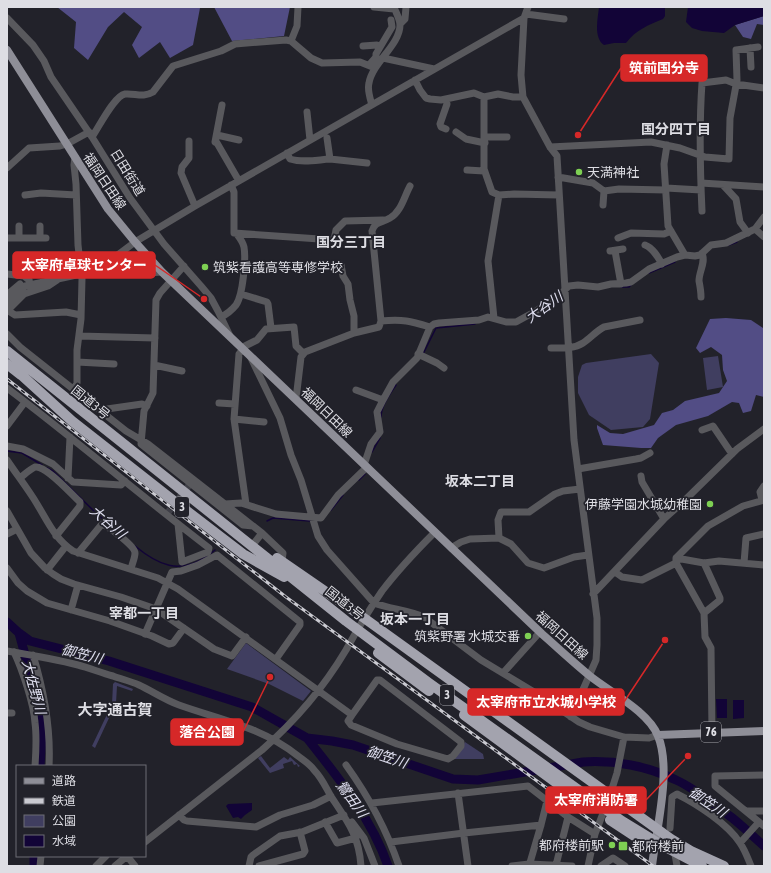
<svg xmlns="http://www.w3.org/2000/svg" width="771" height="873" font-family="'Asap Condensed','Noto Sans JP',sans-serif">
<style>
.green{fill:#403e60}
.forest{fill:#524d85}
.water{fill:#120437}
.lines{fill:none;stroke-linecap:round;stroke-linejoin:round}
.stream{stroke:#120437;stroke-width:1.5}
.river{stroke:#120437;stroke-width:9}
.minor-tunnel{stroke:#3e3e46;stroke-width:7;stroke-dasharray:7 3.5;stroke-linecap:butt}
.minor{stroke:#59595d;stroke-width:7}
.major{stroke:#8e8e97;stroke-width:8}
.highway{stroke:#a3a3ae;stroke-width:10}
.rail-casing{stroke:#cacad1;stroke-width:3}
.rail{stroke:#22222a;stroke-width:1.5;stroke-dasharray:4.5;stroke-linecap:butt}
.poi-dot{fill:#7ed053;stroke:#22222a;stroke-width:1.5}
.labels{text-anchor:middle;stroke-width:3.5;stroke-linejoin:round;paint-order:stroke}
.shield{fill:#22222a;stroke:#a6a6ac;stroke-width:1}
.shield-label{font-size:12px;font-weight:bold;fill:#dedee4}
.street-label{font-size:13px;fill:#dedee4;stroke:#22222a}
.poi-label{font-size:13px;fill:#dedee4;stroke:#22222a;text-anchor:start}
.neighbourhood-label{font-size:14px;font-weight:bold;fill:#dedee4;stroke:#22222a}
.water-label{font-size:14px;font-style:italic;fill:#e0e0f1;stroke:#22222a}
.quarter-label{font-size:15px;font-weight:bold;fill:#dedee4;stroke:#22222a}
.leader{fill:none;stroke:#d62828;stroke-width:1.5}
.callout-dot{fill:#d62828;stroke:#22222a;stroke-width:1.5}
.callout{fill:#d62828;stroke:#d62828;stroke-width:1.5}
.callout-label{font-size:14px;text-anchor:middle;font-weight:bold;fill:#fff}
</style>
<rect width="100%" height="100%" fill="#22222a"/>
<path class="green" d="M651 354 659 363 650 419 643 427 611 430 589 415 578 393V377L582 365 586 363Z
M718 356 723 387 707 390 703 358Z
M246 643 311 691 303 701 269 684 227 669Z
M115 682 133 689 132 691 117 686 116 703 95 748 92 746 112 704 113 684Z
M465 742 483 754 484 759H454Z
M261 756 270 768 284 757 288 760 290 757 300 766 298 767 297 764 294 765 292 761 283 764 284 768 270 773 258 758Z"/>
<path class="forest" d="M57 7H205L200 8 193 45 170 58 160 42 139 58 132 45 142 27 124 12 108 27 88 60 74 48 76 22Z
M214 7H290L284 36 232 41Z
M764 16V25L757 24 751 39 743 37 735 25Z
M726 318 751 320 763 328 764 335V397L756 395 751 411 743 413 739 403 732 402 708 416 676 425 658 438 651 448H641L603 445 597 428V425L610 433 623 434 654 425 662 413 673 410 685 401 719 393 727 381 723 370 722 355 711 347 700 353 696 348 710 319Z"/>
<path class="water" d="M599 7H665V16L663 19C648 25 636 30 626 43H614L604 45C593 37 598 18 599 7Z
M688 7H764V16L735 25 724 33 702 31 692 28 686 22Z
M716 699H727V718H717Z
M733 700H744V718L733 719Z
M252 803V810L245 815 241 819 238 817 233 818 226 806 228 804Z"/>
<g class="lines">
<path class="stream" d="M729 245 737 242
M649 273 675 262
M621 287H629L631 285
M423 354 436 328 475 324
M381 417C381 406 390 394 396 385
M7 451 22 453 42 465
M372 452 380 438
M47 468 53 471 96 513 109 524
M359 480 365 474
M331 510 343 495
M267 521 273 518 310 521
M135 546C158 565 179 575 207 556
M210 554 215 550"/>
<path class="river" d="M7 622 19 633 30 641 109 661 252 707 307 738 332 741 353 745 453 779 478 780 583 762C614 760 648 766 676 780 694 788 711 802 727 814 740 823 751 835 764 846
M19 633 43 720 40 766
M307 738C338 777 372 819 388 866
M34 866V856"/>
<path class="minor-tunnel" d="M166 515 190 484"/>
<path class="minor" d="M374 7 394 9
M528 7 524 18 521 75 523 97 550 147 557 156 574 440 597 618V645L596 660 571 717
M526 14 564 19
M7 18 33 45 44 61 51 77 92 137 130 198 164 244 201 286 211 298 218 311 230 336
M400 24 405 19 406 7
M291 41 297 26 298 7
M363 46 377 45 380 47
M750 48 751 67
M383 58 434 69
M625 64 645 65 679 63 684 64
M369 65 376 57V54L392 27 391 20
M415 80 420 90 426 98 430 99 441 100 474 93 484 97 498 94 513 97H523
M484 97V169L492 192 499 195 514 194 559 195
M446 99 447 104 440 124 441 127 446 129
M222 105 215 142 217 143 239 181
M372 105C370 98 367 90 369 83 372 63 400 45 400 25 400 19 396 13 394 7
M307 112 310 140
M456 132 466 139 485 143
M217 135 239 140
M92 137C99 127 114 96 125 94 135 93 143 98 153 92L173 66 221 51 235 44 286 40 291 41 311 58 322 63 360 62 375 68
M484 137H507
M327 138 330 159 367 163
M189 141V158L182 167 181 173 195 206
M667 145 664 164 668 226 685 255
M550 147 651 142 680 148 705 157 729 159 730 118 737 80 736 50 758 47
M287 153 290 159C303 163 316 160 330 159
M7 168 29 148 60 146 67 144 89 132
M467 170 484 171
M558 177 593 183 604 191
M701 183 764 187
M231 185 234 192V233L334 240 336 230 345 221 383 220
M723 185 736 199 740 222 748 233
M666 188 701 190
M25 195 41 193 76 195
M603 205 604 191 619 189 666 190
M702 211C700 168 699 125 702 83L726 80 736 84 764 88
M19 226V238
M755 229 764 237
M7 238H46
M40 238V226
M618 238 631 233 664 234 671 231
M645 245C653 248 658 257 662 264
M610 251 623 249
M615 251 621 284
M107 263 111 271 148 273 162 272
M341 265 343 276 348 284 350 300 354 316V333
M184 266 160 293 156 300 153 393 144 411 141 444 243 525 253 526
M7 274 24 276 29 280
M241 294 267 302 268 304 271 328
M7 295 20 284
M701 297C701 292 700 286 699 281 699 271 706 263 702 253
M7 303 16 292 25 286 81 274 95 270 107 263 135 242 195 206 524 18
M7 310 15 315 66 312 81 315
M7 311 24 294 48 286 57 280
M221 317C227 314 232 310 236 305 243 295 246 259 244 247 243 242 239 237 236 233
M494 318 488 261 499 195
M381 321 372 231C375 221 382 223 390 218 401 212 404 197 410 186
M7 334 20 347 126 431 148 444 262 533 283 553 282 561
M79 336 155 338
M551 348C562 348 574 349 583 343 591 338 596 331 604 327L640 320
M418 354 437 363 444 368
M251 358 280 418 291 455 301 480 318 536 327 550 374 603C390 609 408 610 424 617L481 660 539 695 579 722 590 727 624 737 649 738 658 735
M77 362 114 364
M154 365 182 371
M7 388C76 440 141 496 209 548L208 552 182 562 178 524
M74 389 77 383V350L81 319 82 279 78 245 76 184 74 165 75 157
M356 390 383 400
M296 399 301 357 305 352 354 333 379 327 381 321C403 319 410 321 430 327
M219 403 235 404
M103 412 107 409 142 404 147 406
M234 419 264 422
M7 426 25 402
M702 430 713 426 732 454
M7 446 23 449 53 464 73 482 121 485 125 481
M7 460C17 475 28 489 37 504 48 522 55 539 73 551L158 578 178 589 352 715 377 680H380L461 742V746L453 756 448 759 397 744 351 725 348 721 352 715
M364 465 371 444 380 432 377 412 383 400 393 382 417 358 430 327 434 324 439 323 479 320 488 317 506 322H516L536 311 547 303 557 297 569 286 578 285 598 287 611 284 626 283 631 282 649 269 677 257 685 255 695 256 700 255 711 245 726 243 755 229 764 217
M578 469 636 459 641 458 650 453
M641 476 642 482 664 519
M20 478C24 475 30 469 35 467 46 465 72 495 80 502V506L56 536
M68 478 70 437
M762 500 760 492 764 486
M225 504 241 503 276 514 321 518 338 495 367 467
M246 504 234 419 239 354 245 346 257 340 266 329 294 327 296 346 303 353
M7 511 31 553 45 568 53 574 61 579 74 584 121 597 156 609 214 649 232 656 246 637
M7 534 17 529
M499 538 498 520 501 512H529L555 494 563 491 580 489
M255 542 262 533
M451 548 461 542 470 539 499 538 511 544 528 563 544 568 574 557 588 555
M78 553 102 524C109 527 135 546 135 553 135 558 132 564 131 569
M676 558 704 563 719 561 764 565
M676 563 704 613 705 637 711 648 712 732
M704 563 720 598V600L704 613
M744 563 746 538 764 534
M7 568 18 583 27 591 47 603 110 621 152 636 169 644 173 643 184 628
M47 570 66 546
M615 572 622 577 642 580 676 563V558L708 526 743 506 764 500
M593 594 664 519 684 501 737 449 764 429
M71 610 78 585
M145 634 172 572 181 571 198 565 217 555 300 622V625L276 659
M7 651C31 655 55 659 78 665 90 668 101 673 113 676 121 679 130 681 139 685 152 691 165 700 179 705 221 720 262 727 298 756 303 760 310 764 314 770 322 778 326 788 332 798 348 822 359 836 361 866
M14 652C22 669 34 704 35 723 37 737 36 751 35 766
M33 655C44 691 51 728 49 766
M503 673 540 632
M7 713H12
M346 765C369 797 386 828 399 866
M764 775 715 776V786L764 826
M458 793 468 866
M372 803 528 786 568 817 595 834
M747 811H764
M179 815 184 820 187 821 256 827 280 815 313 805 331 796
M325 822 337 843 356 838
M352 822 364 838 375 866
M670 828 672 797 677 794C697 804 728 824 740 843 745 850 748 859 751 866
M145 842 262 750C294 722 324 687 346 650 357 630 369 610 382 591 398 570 416 551 435 532
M391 842 464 833 541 825
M740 843 759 822
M674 849 677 866
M127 856 135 866
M556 865 568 817
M40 866 41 856
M96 866 106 856
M115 866 127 856
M249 866 251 857 253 855 280 836 302 832 344 815
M259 866 303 854 305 851 300 832
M512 866 529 864 572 866
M529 866 541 825 547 801
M588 866 595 834 610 795 617 773 624 737
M601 866 613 858 625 866"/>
<path class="major" d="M7 50 108 209 135 242 162 272 542 634C558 648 574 663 590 676 610 692 649 712 658 736 672 770 656 830 652 866
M658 735 764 731"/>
<path class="highway" d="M7 351 346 621 429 683 622 821 658 843 702 866
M7 364 21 375
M17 371 72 421 170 498 243 554 284 577
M277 558 364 618 671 839 691 851 724 866
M378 653 429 691
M464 715 562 787
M610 820 642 841"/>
<g class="rail-casing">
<path id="rail" d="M7 379 286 597 653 866"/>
</g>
<use href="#rail" class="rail"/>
</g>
<g class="poi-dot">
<circle cx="579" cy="172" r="4"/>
<circle cx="205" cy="267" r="4"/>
<circle cx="710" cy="504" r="4"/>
<circle cx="528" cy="636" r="4"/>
<circle cx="612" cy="845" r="4"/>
<rect x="618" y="841" width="10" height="10" rx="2"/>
</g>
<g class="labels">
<g class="shield">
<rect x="175" y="497" width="14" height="20" rx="3"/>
<rect x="440" y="685" width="14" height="20" rx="3"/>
<rect x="701" y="722" width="20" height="20" rx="3"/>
</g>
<g class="shield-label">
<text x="182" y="511">3</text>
<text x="447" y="699">3</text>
<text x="711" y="736">76</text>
</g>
<g class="street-label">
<text transform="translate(128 172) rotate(58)" y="5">日田街道</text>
<text transform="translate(105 181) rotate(56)" y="5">福岡日田線</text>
<text transform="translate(91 402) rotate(39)" y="5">国道3号</text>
<text transform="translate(327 412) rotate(44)" y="5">福岡日田線</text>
<text transform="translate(345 603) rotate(38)" y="5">国道3号</text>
<text transform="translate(562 635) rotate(42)" y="5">福岡日田線</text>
</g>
<g class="poi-label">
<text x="587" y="177">天満神社</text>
<text x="213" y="272">筑紫看護高等専修学校</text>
<text x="702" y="509" text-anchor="end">伊藤学園水城幼稚園</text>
<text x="520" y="641" text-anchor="end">筑紫野署 水城交番</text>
<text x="604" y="850" text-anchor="end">都府楼前駅</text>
<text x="632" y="851">都府楼前</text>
</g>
<g class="neighbourhood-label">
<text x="676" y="134">国分四丁目</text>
<text x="351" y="247">国分三丁目</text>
<text x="480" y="486">坂本二丁目</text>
<text x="144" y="618">宰都一丁目</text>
<text x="415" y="624">坂本一丁目</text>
</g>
<g class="water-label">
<text transform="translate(544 307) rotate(-35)" y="5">大谷川</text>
<text transform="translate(108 522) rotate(41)" y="5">大谷川</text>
<text transform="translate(82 654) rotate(14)" y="5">御笠川</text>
<text transform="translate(34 687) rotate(75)" y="5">大佐野川</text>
<text transform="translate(387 757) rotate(18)" y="5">御笠川</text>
<text transform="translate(352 799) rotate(54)" y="5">鷺田川</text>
<text transform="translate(708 802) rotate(34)" y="5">御笠川</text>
</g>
<g class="quarter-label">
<text x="115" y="715">大字通古賀</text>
</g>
</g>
<path class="leader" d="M578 135L621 68M204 299L155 265M665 640L624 702M270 677L243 732M688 756L646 800"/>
<g class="callout-dot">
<circle cx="578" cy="135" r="4"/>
<circle cx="204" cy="299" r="4"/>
<circle cx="665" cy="640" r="4"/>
<circle cx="270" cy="677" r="4"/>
<circle cx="688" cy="756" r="4"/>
</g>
<g class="callout">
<rect x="621" y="55" width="86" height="26" rx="4"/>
<rect x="13" y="252" width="142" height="26" rx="4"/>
<rect x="468" y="689" width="156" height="26" rx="4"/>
<rect x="171" y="719" width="72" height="26" rx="4"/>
<rect x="546" y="787" width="100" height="26" rx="4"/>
</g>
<g class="callout-label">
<text x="664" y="73">筑前国分寺</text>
<text x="84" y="270">太宰府卓球センター</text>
<text x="546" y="707">太宰府市立水城小学校</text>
<text x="207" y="737">落合公園</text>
<text x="596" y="805">太宰府消防署</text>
</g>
<rect width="771" height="873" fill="none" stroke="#dedee4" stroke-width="16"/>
<rect x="16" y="765" width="130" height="92" fill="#22222a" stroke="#6d6d74"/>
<rect x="24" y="778" width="20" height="6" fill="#8e8e97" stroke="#6d6d74"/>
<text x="52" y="785" font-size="12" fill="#dedee4">道路</text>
<rect x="24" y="798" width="20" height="6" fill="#cacad1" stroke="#6d6d74"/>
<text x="52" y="805" font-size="12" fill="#dedee4">鉄道</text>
<rect x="24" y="815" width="20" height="12" fill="#403e60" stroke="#6d6d74"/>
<text x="52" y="825" font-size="12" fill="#dedee4">公園</text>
<rect x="24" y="835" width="20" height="12" fill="#120437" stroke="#6d6d74"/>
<text x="52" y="845" font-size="12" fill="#dedee4">水域</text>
</svg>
